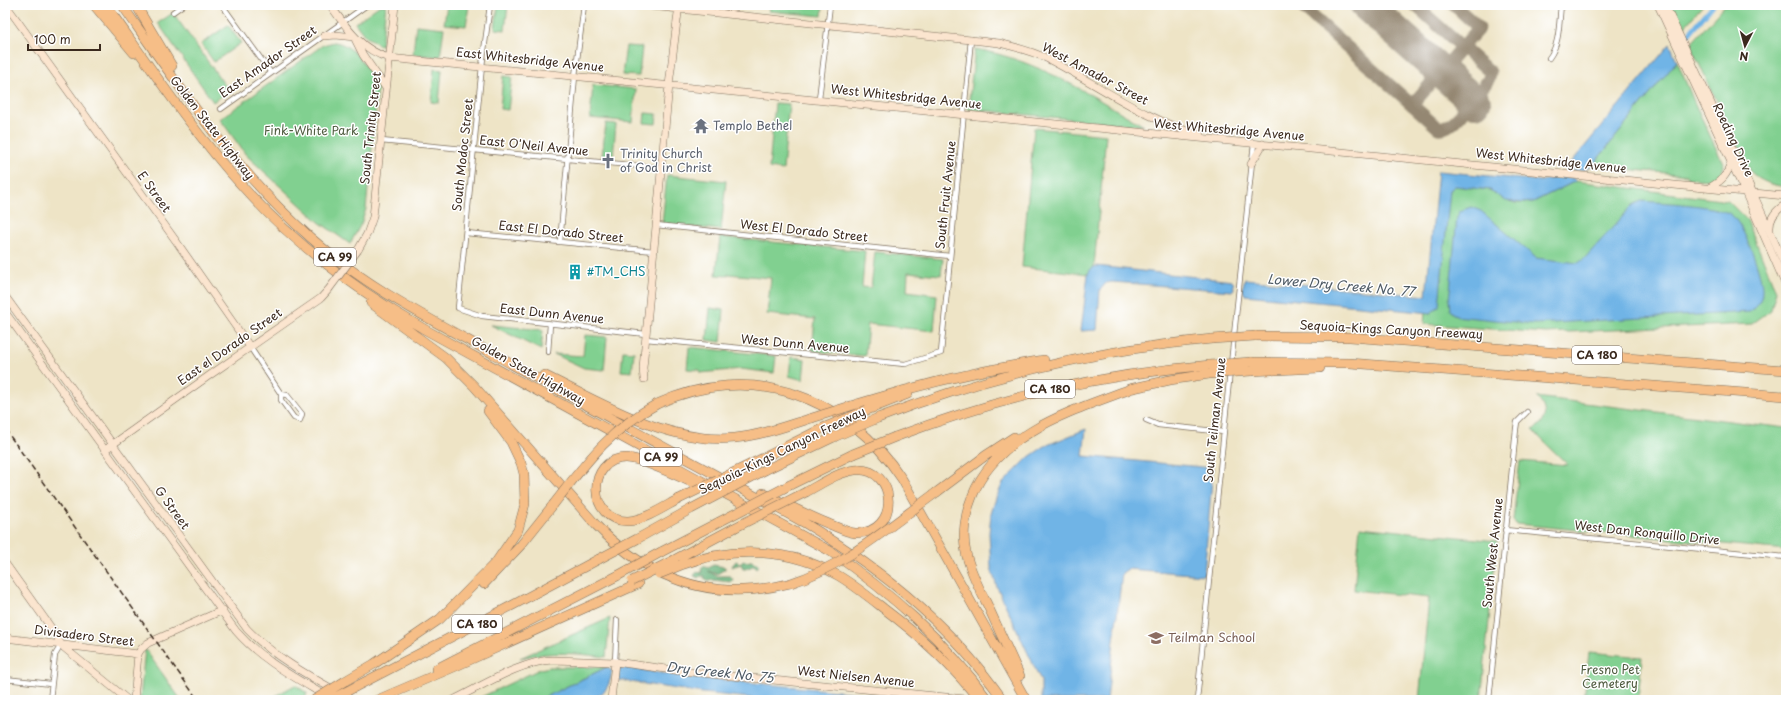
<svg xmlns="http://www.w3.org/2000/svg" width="1791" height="705" font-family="'Playpen Sans',sans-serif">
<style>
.green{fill:#81d090;stroke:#5e7d57}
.forest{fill:#68b27a;stroke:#526e4c}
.water{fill:#70b4e6;stroke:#566f82}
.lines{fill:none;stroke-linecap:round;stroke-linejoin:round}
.canal{stroke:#70b4e6;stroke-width:5}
.taxiway{stroke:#948772;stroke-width:13}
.runway{stroke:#948772;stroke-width:32}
.street-casing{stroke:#7a6b59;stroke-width:6}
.secondary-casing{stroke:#7a6b59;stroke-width:8}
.highway-casing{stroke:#7a6b59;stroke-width:10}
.street{stroke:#fff;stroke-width:4.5}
.secondary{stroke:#fbe5cf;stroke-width:7}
.highway{stroke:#f6be87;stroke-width:9}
.rail{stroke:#3b2a1e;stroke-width:1.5;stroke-dasharray:6 3;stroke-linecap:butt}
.secondary-bridge-casing{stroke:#7a6b59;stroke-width:8;stroke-linecap:butt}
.highway-bridge-casing{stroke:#7a6b59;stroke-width:10;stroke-linecap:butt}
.secondary-bridge{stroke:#fbe5cf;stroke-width:7}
.highway-bridge{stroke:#f6be87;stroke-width:9}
.labels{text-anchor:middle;stroke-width:3;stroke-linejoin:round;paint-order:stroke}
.shield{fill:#fff;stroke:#766a62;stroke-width:1}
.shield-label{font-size:11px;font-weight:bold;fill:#3b2a1e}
.street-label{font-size:12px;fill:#3b2a1e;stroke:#fff}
.worship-label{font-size:12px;fill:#5b616d;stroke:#fff;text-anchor:start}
.park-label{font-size:12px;fill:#505c40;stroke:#fff}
.culture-label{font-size:12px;fill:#0d838f;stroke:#fff;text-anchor:start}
.education-label{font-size:12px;fill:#785e54;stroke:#fff;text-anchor:start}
.water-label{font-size:13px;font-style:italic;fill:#4e5a64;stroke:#fff}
</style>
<rect width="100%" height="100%" fill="#fff"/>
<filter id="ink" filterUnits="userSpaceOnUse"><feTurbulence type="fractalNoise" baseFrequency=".025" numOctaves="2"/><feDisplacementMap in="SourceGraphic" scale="8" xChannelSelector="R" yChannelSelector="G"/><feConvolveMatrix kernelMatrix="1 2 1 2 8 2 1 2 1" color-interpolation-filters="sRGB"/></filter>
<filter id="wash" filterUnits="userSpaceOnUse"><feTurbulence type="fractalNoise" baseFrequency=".012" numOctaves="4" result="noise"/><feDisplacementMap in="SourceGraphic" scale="16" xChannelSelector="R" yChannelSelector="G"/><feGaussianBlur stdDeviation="0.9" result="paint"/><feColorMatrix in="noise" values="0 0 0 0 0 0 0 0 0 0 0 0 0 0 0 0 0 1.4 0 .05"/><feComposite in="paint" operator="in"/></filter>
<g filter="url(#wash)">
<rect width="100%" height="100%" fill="#eee4c6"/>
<path class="green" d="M380 5H386L381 46 365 36 355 23Z
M447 5H469L466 26 444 24Z
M498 5H508L505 30 495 29Z
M770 5H823L822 16 769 11Z
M1671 5H1703L1681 31Z
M1725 5H1786V187C1772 185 1761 182 1751 172L1690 45Z
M173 13 229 91 213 102 158 23Z
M228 25 241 43 214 62 201 44Z
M416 25 444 28 440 57 413 54Z
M334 42C355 44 367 70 378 85L366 209 361 224 350 244 319 222 246 155 220 119 323 45Z
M626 46 642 47 639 76 622 75Z
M975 49C1039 60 1088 94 1144 126L968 109Z
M1677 61 1695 104 1724 165C1721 185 1702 179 1688 178L1687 175 1592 166Z
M434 69 442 70 439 103 431 102Z
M503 76 512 77 508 110 500 109Z
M593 85 636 89 633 122 590 118Z
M775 103 789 104 783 170 769 168Z
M645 113 657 114 656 124 644 123Z
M606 123 616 124 613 157 602 156Z
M1034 128 1106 135 1094 267 1088 274 1022 267Z
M667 175 726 181 721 230 662 224Z
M1576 181 1728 201 1747 220 1776 291 1771 310 1752 324 1546 333 1424 324 1425 312 1431 313 1450 190 1455 186 1490 190 1499 196 1515 203H1523L1533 202Z
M720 237 865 251 862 287 871 288 875 252 943 259 941 275 908 272 907 291 937 295 934 331 868 324 865 356 812 351 815 319 767 314 771 278 728 274 727 276 716 275Z
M710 308 724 310 721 342 707 340Z
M491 325 543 330 541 350Z
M585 335 607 337 604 370 584 368 554 354 583 356Z
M689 347 776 356 774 373 741 369 700 373V370L687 369Z
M623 351 634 352 632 372 621 371Z
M791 357 805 359 803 380 789 376Z
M1536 397 1786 428V550L1516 524 1513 520 1520 461 1568 465 1532 430C1548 423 1548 408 1536 397Z
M1360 527 1497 541 1481 700H1419L1429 598 1354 590Z
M610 618 606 657C574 653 552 651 520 658Z
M145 649 181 700H140Z
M1589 652 1642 657 1638 700H1584Z
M550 667H607L539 700H475L540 669Z
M295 685 307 693 305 699 268 700Z"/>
<path class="forest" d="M743 560 748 562 749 561H753L754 563H757L759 566 757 568 754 565 749 568H743L741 564 731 567 736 561 740 563Z
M713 565 725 567V569L717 574 708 571 717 576H730L733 579 731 582 713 580 710 581 704 578 705 576H701L699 578 694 576 695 574 697 572 702 573 701 568 703 566 708 568Z"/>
<path class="water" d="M1670 44 1677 61 1592 166 1582 170H1573L1570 164Z
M1438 171 1541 181 1559 177 1573 178 1576 181 1533 202 1523 203 1506 201 1490 190 1455 186 1450 190 1439 306 1431 313 1245 295 1242 289 1245 279 1426 296Z
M1641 201C1664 203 1711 204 1730 214 1742 220 1764 277 1762 292 1762 301 1756 306 1750 312L1535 324 1455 316 1450 310 1449 301 1457 217 1460 211 1471 207 1481 211 1536 258 1578 263 1584 259 1633 205Z
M1096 266 1233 281 1234 289 1232 291 1112 282 1106 283 1100 290 1097 330 1081 331 1088 274 1090 270Z
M1086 429 1083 456 1213 468 1204 575 1128 569 1122 573 1107 700H1041V681L997 587 991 568 989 533 991 514 996 498 1003 483 1029 457 1045 446Z
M607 667 612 671C611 677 610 683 606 689 596 704 556 700 539 700Z
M620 667 682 676 900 697 903 700H769L703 693 618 680V668Z"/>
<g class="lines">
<path class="canal" d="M1688 35 1713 5"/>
<path class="taxiway" d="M1300 5 1438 128C1449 131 1469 109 1467 98L1460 89
M1415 5 1490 72C1491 80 1480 92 1472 94 1468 94 1464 91 1460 89
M1412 105 1479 28 1454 5"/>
<path class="runway" d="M1366 5 1475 102"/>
</g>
</g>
<g filter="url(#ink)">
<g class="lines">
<g class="street-casing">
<path id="street" d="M222 5 271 73
M490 5 482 66 458 308 482 316 646 334
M173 12 183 5
M1549 58C1560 44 1559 22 1561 5
M819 99 830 5
M221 109 367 5
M381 141 661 168
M656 225 950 256
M466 233 654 251
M560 242 575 76 584 5
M646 339 905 364 941 353 971 39
M250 347 281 394
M548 352 550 324
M1231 364 1254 143
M281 394 287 395 302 414 300 420 294 418 281 400Z
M1146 420 1158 425 1224 432
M1505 530 1786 557
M615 662 617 620
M5 679 51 684
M50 700 55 655 61 645
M1197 700 1230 371
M1489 700 1516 429 1517 422 1527 412"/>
</g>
<g class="secondary-casing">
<path id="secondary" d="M6 5 176 241 250 347
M330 5C346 27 361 50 389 58L1786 196
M641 5 999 43C1015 47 1033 51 1048 59 1099 85 1145 120 1200 135
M1658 5 1745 192 1786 286
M1665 5 1753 193 1786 268
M324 36 336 35 354 37 363 55 386 88
M1251 164 1263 144
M1709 188C1721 181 1727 176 1731 163
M1770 230C1769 218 1776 210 1786 204
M358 250 367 234 373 217 395 5
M5 296 247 629C277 660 315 679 352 700
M5 312 236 631C261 660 294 677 326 696
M644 379 643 368 669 85 679 5
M109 447 210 375 321 298 329 289
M5 563 57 636 61 645
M5 638 138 654
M62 646 128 700
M134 700 138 654 141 649 148 643 223 610
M453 700C482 686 521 661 553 660L615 662 681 671 976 700
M611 700 615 662"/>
</g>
<g class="highway-casing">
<path id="highway" d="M94 5 134 53
M106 5C150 67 193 132 244 188 295 245 358 291 424 329L830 551C890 593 945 640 988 700
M122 5C181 89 234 170 311 238 366 287 432 320 495 355 597 412 700 466 803 522 880 568 951 625 1003 700
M136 5 172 66
M371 303 446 358 474 386 596 525C650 581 714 603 791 583
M1255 336 1350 337 1786 370
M1251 362 1350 363 1786 396
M1251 371 1320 368
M544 375C601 403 670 445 735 438 762 435 786 426 812 418
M1129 389 1170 380 1209 374
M657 404C750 361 847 395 902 479L1026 700
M857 404C918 385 980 370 1044 360
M867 410 908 394
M878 418C986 376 1097 350 1212 339
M895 437C1001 397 1098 375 1210 365
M751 464 823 428
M765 470 834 437
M790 485 853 454
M937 492 985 456 1014 437
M763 493C785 504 807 515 829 524 837 527 846 532 855 533 901 535 898 466 855 470 838 472 821 484 806 492
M679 499C664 507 645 520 628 521 587 522 586 458 626 458 644 458 690 482 708 490
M637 539 691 509
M661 552 719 522
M674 560 734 528
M681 565C733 546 790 548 839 576 854 585 869 597 883 608 919 635 951 664 979 700
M484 584 521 545 553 505
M436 669 619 575
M1020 676C1009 652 998 628 987 604 979 588 970 571 966 553 962 535 965 514 972 497 997 432 1075 410 1133 388
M345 681 374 664 440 619 496 562 518 530 525 504 524 474 521 463 511 442 488 411
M355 687 513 605 599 559
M377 700 454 667 638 584"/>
</g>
<use href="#street" class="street"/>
<use href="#secondary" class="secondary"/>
<use href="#highway" class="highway"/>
<path class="rail" d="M5 429 198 700
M189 699V700"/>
<g class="secondary-bridge-casing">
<path id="secondary-bridge" d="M329 289 358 250"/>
</g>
<g class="highway-bridge-casing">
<path id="highway-bridge" d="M1212 339 1255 336
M1210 365 1251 362
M1209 374 1251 371
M812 418 857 404
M823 428 867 410
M834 437 878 418
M853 454 895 437
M679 499 751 464
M553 505C585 464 609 430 657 404
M691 509 765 470
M719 522 790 485
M734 528 806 492
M599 559 637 539
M659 574 681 565
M619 575 661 552
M632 581 674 560
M791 583C845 566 891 525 937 492
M314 700 345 681
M330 700 355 687"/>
</g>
<use href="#secondary-bridge" class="secondary-bridge"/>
<use href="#highway-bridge" class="highway-bridge"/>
</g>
</g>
<defs>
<g id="temple-bare" transform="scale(1.2)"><path d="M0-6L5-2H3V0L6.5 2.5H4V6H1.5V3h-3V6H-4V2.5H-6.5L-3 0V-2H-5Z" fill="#6b7280" stroke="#fff" stroke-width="2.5" paint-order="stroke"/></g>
<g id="church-bare" transform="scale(1.2)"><path d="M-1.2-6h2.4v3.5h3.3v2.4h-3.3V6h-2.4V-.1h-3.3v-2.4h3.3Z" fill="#6b7280" stroke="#fff" stroke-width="2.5" paint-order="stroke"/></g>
<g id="building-bare" transform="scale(1.2)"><path d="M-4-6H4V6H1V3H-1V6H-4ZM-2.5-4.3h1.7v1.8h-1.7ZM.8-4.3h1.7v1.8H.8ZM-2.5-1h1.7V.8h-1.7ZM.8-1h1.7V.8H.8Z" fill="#0f9aa8" stroke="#fff" stroke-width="2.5" paint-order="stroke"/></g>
<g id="school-bare" transform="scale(1.2)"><path d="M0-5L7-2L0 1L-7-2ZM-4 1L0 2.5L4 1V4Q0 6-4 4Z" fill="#8d6e63" stroke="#fff" stroke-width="2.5" paint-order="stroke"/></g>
</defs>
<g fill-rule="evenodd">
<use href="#temple-bare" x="701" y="126"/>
<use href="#church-bare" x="608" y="161"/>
<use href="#building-bare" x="575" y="272"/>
<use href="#school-bare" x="1156" y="638"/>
</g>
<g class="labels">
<g class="shield">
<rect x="314" y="248" width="42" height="18" rx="3"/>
<rect x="1572" y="346" width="50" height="18" rx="3"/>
<rect x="1025" y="380" width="50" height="18" rx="3"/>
<rect x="640" y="448" width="42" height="18" rx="3"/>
<rect x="452" y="615" width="50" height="18" rx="3"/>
</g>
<g class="shield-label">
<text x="335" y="261">CA 99</text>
<text x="1597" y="359">CA 180</text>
<text x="1050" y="393">CA 180</text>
<text x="661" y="461">CA 99</text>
<text x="477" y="628">CA 180</text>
</g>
<g class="street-label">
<text transform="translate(530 60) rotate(6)" y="4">East Whitesbridge Avenue</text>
<text transform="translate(268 62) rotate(-35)" y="4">East Amador Street</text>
<text transform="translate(1095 74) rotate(28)" y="4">West Amador Street</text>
<text transform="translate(906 97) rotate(6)" y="4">West Whitesbridge Avenue</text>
<text transform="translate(212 128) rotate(52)" y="4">Golden State Highway</text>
<text transform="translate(371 128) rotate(-84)" y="4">South Trinity Street</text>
<text transform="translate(1229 130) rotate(5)" y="4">West Whitesbridge Avenue</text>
<text transform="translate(1733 140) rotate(65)" y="4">Roeding Drive</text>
<text transform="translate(534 146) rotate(6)" y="4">East O'Neil Avenue</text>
<text transform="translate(463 155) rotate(-84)" y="4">South Modoc Street</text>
<text transform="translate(1551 161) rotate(6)" y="4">West Whitesbridge Avenue</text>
<text transform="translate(154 192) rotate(54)" y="4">E Street</text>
<text transform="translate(946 195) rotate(-84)" y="4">South Fruit Avenue</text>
<text transform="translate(804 231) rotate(6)" y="4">West El Dorado Street</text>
<text transform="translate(561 232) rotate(6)" y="4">East El Dorado Street</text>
<text transform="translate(552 314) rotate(6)" y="4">East Dunn Avenue</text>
<text transform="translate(1391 330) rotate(3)" y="4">Sequoia–Kings Canyon Freeway</text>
<text transform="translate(795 344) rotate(5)" y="4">West Dunn Avenue</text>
<text transform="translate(230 347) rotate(-35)" y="4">East el Dorado Street</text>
<text transform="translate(528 371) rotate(29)" y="4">Golden State Highway</text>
<text transform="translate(1215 420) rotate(-84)" y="4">South Teilman Avenue</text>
<text transform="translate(782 451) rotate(-26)" y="4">Sequoia–Kings Canyon Freeway</text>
<text transform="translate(172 508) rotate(54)" y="4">G Street</text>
<text transform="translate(1647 533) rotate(6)" y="4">West Dan Ronquillo Drive</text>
<text transform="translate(1493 553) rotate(-84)" y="4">South West Avenue</text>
<text transform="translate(84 636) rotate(7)" y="4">Divisadero Street</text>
<text transform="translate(856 677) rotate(6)" y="4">West Nielsen Avenue</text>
</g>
<g class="worship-label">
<text x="713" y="130">Templo Bethel</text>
<text x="620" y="158">Trinity Church<tspan x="620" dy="14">of God in Christ</tspan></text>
</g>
<g class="park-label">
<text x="311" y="135">Fink-White Park</text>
<text x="1610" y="674">Fresno Pet<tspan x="1610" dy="14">Cemetery</tspan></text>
</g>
<g class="culture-label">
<text x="587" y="276">#TM_CHS</text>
</g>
<g class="education-label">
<text x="1168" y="642">Teilman School</text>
</g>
<g class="water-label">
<text transform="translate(1341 285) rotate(5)" y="5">Lower Dry Creek No. 77</text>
<text transform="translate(720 672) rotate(6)" y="5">Dry Creek No. 75</text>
</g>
</g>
<rect width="1791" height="705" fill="none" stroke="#fff" stroke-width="20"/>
<g transform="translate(1745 46) rotate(186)" stroke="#ffffff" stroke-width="3" paint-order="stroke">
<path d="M0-3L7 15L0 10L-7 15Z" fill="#3b2a1e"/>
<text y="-6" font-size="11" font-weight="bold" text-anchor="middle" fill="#3b2a1e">N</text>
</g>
<path d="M28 44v6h72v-6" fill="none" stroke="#3b2a1e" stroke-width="2"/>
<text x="34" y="44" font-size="12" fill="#3b2a1e" stroke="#ffffff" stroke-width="3" paint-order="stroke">100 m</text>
</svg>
